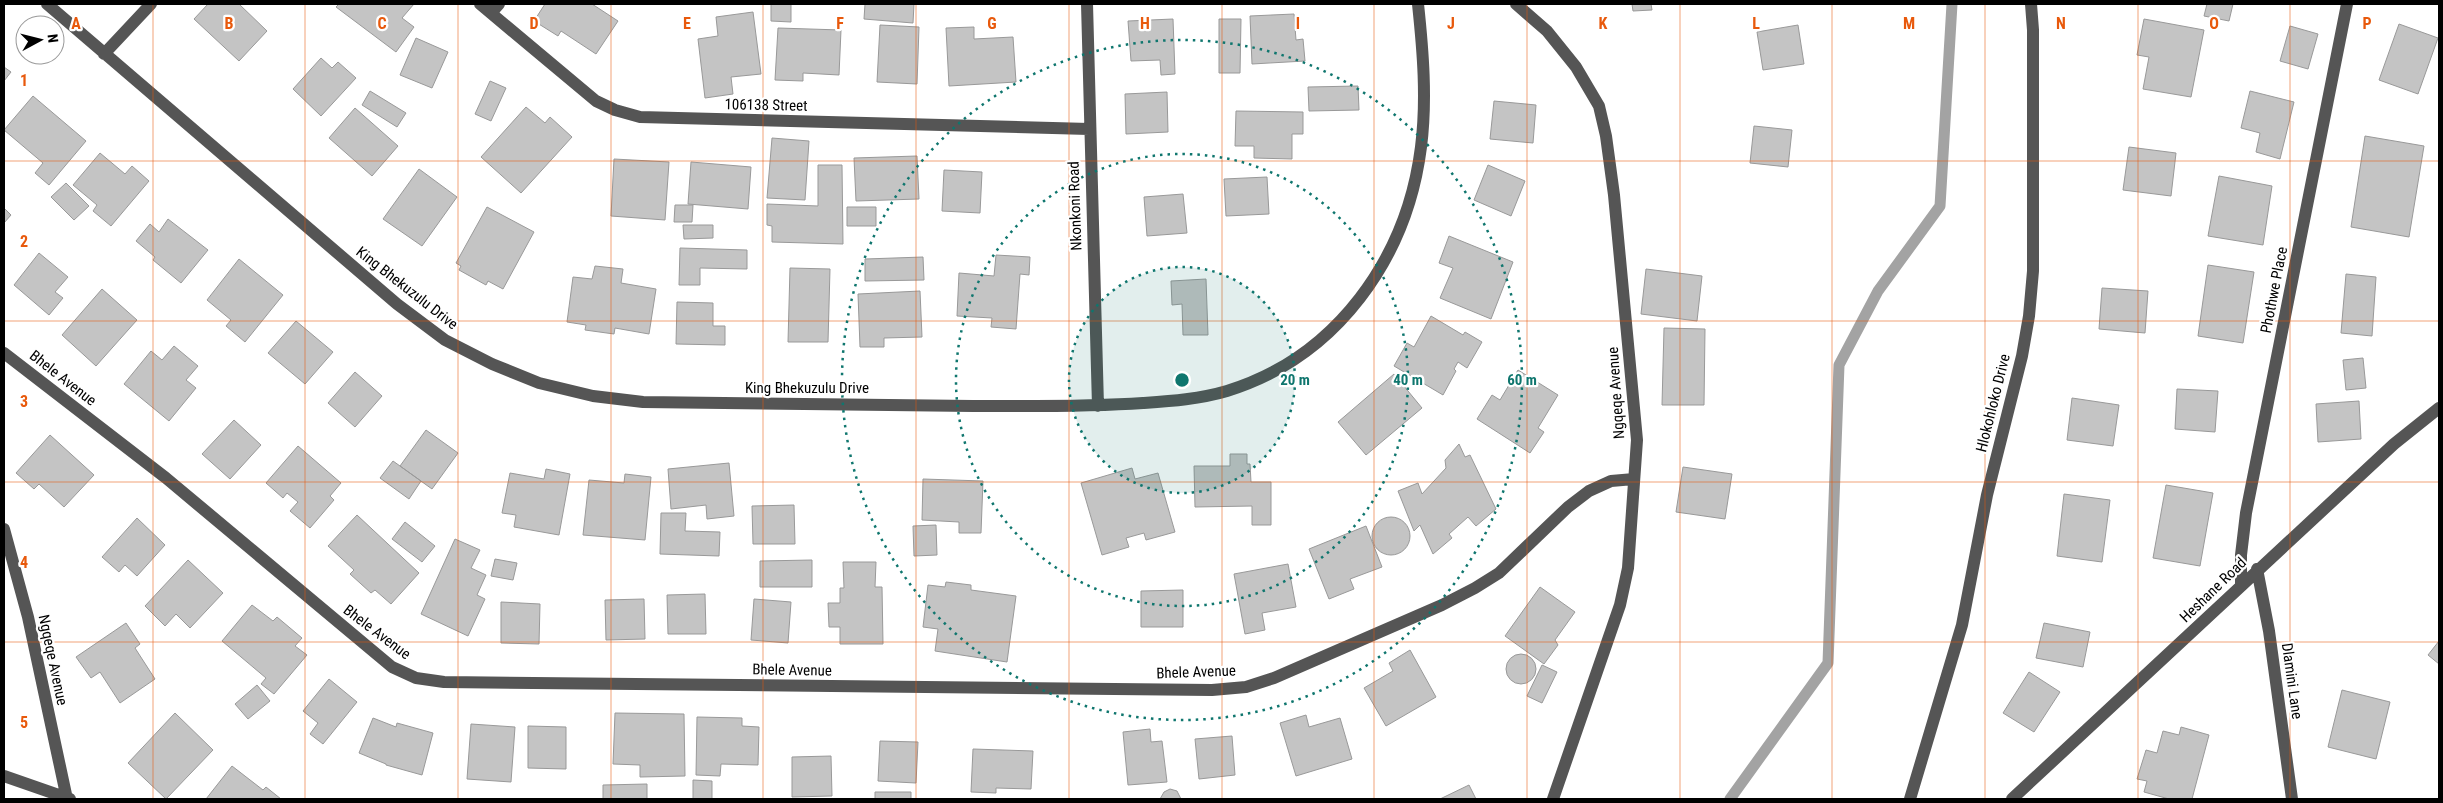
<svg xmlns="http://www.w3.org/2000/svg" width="2443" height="803" font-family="'Roboto Condensed',sans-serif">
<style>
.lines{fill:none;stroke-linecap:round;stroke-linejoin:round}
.stream{stroke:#a3a3a3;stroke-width:11}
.building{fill:#c4c4c4;stroke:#999}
.minor{stroke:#555;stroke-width:12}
.grid{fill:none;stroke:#e8590c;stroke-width:1;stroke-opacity:0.55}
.ring{fill:none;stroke:#0f766e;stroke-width:2.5;stroke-dasharray:2.5 5}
.labels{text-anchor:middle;stroke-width:4.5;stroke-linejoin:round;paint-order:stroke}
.street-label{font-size:15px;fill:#000;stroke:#fff}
.grid-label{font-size:16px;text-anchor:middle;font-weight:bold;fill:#e8590c;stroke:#fff;stroke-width:4.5;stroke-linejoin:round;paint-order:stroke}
.centre{fill:#0f766e;stroke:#fff;stroke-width:2.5}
.ring-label{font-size:15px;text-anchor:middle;font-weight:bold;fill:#0f766e;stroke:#fff;stroke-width:4.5;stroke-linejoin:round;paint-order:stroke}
</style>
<rect width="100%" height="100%" fill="#fff"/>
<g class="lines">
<path class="stream" d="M1730 799 1828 663 1839 365 1878 291 1940 206 1952 4"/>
</g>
<path class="building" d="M208 4H239L267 31 239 61 194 19Z
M339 4H414L402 18 414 27 396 52 336 7Z
M545 4H592L618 21 596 54 561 31 558 36 534 21Z
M771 4H791V22L771 21Z
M865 4H914L913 23 864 19Z
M1632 4H1651L1652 10 1633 11Z
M2207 4H2233L2229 21 2204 16Z
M753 12 761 74 731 77 733 94 705 98 698 39 718 36 716 17Z
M1294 14 1296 40 1303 39 1305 61 1252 64 1250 16Z
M1173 19 1175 74 1161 75 1160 60 1131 61 1128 21Z
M1219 19H1241L1240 73H1219Z
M2144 19 2204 30 2191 97 2143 89 2149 57 2137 55Z
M2399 24 2438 38 2418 94 2379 80Z
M880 25 919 27 917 84 877 82Z
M1798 25 1804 64 1763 70 1757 32Z
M2290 26 2318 34 2308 69 2280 61Z
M974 27V39L1013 37 1016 82 949 86 946 28Z
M778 28 841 30 839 75 803 73V81L775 80Z
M416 38 448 52 432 88 400 75Z
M321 58 332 68 338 62 356 78 321 116 293 89Z
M4 67 11 72 4 81Z
M490 81 506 88 491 121 475 114Z
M1358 86 1359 110 1309 111 1308 87Z
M370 91 406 113 397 127 362 105Z
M2250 91 2294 102 2280 159 2256 152 2260 133 2241 128Z
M1167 92 1168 132 1126 134 1125 94Z
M33 96 86 141 49 185 35 173 43 163 4 130Z
M1494 101 1536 105 1533 143 1490 139Z
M526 107 545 123 550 117 572 137 521 193 481 157Z
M355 108 398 146 372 176 329 138Z
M1236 111 1303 112V134H1292V159L1254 158V146H1235Z
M1754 126 1792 130 1788 167 1750 163Z
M2365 136 2424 146 2409 237 2351 227Z
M772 138 809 141 805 200 767 198Z
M2129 147 2176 153 2171 196 2123 190Z
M100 153 125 174 132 166 149 181 111 226 93 211 97 205 73 185Z
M917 156 919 199 856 201 854 158Z
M614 159 669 162 665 220 611 216Z
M691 162 751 167 748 209 688 204Z
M818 165H842L843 244 772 242V226L767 225V204L818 206Z
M1488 165 1525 181 1511 216 1474 200Z
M419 169 457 197 422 246 383 219Z
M944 170 982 172 980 213 942 211Z
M2219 176 2272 186 2263 245 2208 236Z
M1267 177 1269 214 1226 216 1224 179Z
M66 183 89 206 74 220 51 197Z
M1183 194 1187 233 1147 236 1144 197Z
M675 205H693L692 222H674Z
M487 207 534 232 503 289 488 281 486 285 459 270 461 266 456 263Z
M847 207H876V226H847Z
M4 208 11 215 4 223Z
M168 219 208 250 181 283 153 260 155 257 136 241 150 224 159 232Z
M683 225H713V238L684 239Z
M1449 236 1513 262 1491 319 1440 298 1453 268 1439 263Z
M680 248 747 250V269L700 268V285H679Z
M39 253 68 277 55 292 63 298 49 315 14 285Z
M996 255 1030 257 1029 275 1020 274 1016 329 991 327 992 318 957 316 959 273 994 276Z
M923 257 924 280 865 281V259Z
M239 259 283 295 245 342 226 326 231 320 207 300Z
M2208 265 2254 272 2243 343 2198 336Z
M595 266 623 269 621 283 656 289 649 334 615 328 614 334 585 330 586 325 567 322 573 277 592 279Z
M790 268 830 269 828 342H788Z
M1646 269 1702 276 1697 321 1641 314Z
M2346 274 2376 277 2372 336 2341 333Z
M1206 279 1208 335H1183L1182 304 1172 305 1171 281Z
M2102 288 2148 291 2145 333 2099 329Z
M102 289 137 320 96 366 62 335Z
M920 291 922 337 884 338V347H860L858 294Z
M677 302 713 303V326H725V345L676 344Z
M1431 316 1463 335 1465 332 1482 342 1467 368 1458 362 1454 369 1456 371 1443 395 1394 366 1407 343 1414 347Z
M296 321 333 352 305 384 268 353Z
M1664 328 1705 329 1704 405H1662Z
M174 346 198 366 186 380 196 388 169 421 124 384 151 351 162 360Z
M2363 358 2366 388 2346 390 2343 360Z
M1518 370 1558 395 1538 428 1544 432 1530 453 1477 419 1492 395 1500 400Z
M355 372 382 396 355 427 328 403Z
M1394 374 1422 408 1366 455 1338 422Z
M2177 389 2218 391 2215 432 2175 429Z
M2072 398 2119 405 2113 446 2067 440Z
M2359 401 2361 439 2318 442 2316 404Z
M234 420 261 445 230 479 202 454Z
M426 430 458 453 432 489 400 466Z
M50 435 94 475 64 507 39 484 34 489 16 473Z
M1459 444 1465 457 1470 455 1496 509 1476 526 1468 517 1449 534 1452 538 1433 554 1420 525 1414 531 1398 491 1418 483 1422 494 1446 468 1445 460Z
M298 446 341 483 330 496 334 500 310 528 290 511 298 502 287 493 283 498 266 483Z
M1230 454H1247V464H1250L1251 482H1271V525H1252V506L1195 507 1194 466H1230Z
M393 461 421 481 409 499 380 478Z
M729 463 734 516 707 519 706 505 671 509 668 469Z
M1683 467 1732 474 1725 519 1676 512Z
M1132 468 1135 479 1158 473 1175 532 1146 540 1144 533 1126 538 1129 547 1102 555 1081 483Z
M546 469 570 474 559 535 514 527 516 515 502 513 510 473 544 479Z
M625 474 651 477 645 540 583 535 589 480 624 483Z
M923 479 983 481 981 533H959V522L922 520Z
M2166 485 2213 493 2200 566 2153 558Z
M2064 494 2110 500 2102 562 2057 556Z
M794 505 795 544H753L752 506Z
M661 513H686L685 531 720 532 719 556 660 554Z
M357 515 419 573 391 604 375 590 371 593 350 574 354 570 328 546Z
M1372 536a19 19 0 1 1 38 0a19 19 0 1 1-38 0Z
M137 518 165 545 137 576 125 565 119 572 102 557Z
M405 522 435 546 422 562 392 539Z
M936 525 937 555 914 556 913 526Z
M1366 526 1382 567 1350 579 1354 589 1329 599 1309 549Z
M455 539 480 550 471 568 486 575 477 595 485 599 468 636 421 614Z
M495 559 517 563 513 580 491 576Z
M188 560 223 593 190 628 176 614 165 626 145 606Z
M812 560V587H760V561Z
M843 562H876L875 587H882L883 644H840V627H829L828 603H840V588H844Z
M1288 564 1296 607 1262 613 1265 630 1245 634 1234 574Z
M946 582 971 585V590L1016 596 1007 662 935 651 938 629 923 627 928 585 945 587Z
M1540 587 1575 612 1555 640 1558 645 1544 664 1505 636Z
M1183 590V627H1141V591Z
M705 594 706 634H668L667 595Z
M644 599 645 639 606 640 605 600Z
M754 599 791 602 788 643 751 640Z
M501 602 540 604 539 644 501 643Z
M252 605 273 621 277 617 302 638 295 646 307 655 274 694 261 684 266 678 222 641Z
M126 623 140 644 135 648 155 679 120 703 100 672 91 678 76 657Z
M2044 623 2090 632 2083 667 2036 658Z
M2439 641V664L2428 655Z
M1410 650 1436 697 1386 726 1364 688 1393 671 1389 663Z
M1506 669a15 15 0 1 1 30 0a15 15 0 1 1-30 0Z
M1542 665 1557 672 1542 703 1527 696Z
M2029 672 2060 692 2034 732 2003 713Z
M329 679 357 702 323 744 310 734 318 723 303 711Z
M257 685 270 701 248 719 235 704Z
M2342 690 2390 702 2376 759 2328 747Z
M175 713 213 750 166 799 128 763Z
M615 713 684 714 685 776 640 777V765L613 764Z
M1306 715 1309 727 1340 718 1352 759 1296 776 1280 723Z
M697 717 742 718V726L759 727 758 765 721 764 720 776 696 775Z
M373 718 396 727 397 723 433 733 422 775 386 765V764L359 753Z
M471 724 515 727 511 782 467 779Z
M528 726 566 727V769L528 768Z
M2181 727 2209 735 2192 799H2169L2144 792 2147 781 2137 779 2146 750 2157 753 2163 731 2179 735Z
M1150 729 1151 742 1162 741 1167 782 1128 785 1123 732Z
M1232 736 1235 775 1199 779 1195 739Z
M880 741 918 742 916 783 878 781Z
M973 749 1033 751 1031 789 996 788V793L971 792Z
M831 756 832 796 792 797V757Z
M232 766 263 790 266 787 281 799H206Z
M693 780 712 781V799H693Z
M647 784V799H603V785Z
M1469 785 1476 799H1440Z
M1170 789 1177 791 1181 799H1160L1164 792Z
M875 792H911V799H875Z"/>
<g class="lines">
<path class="minor" d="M47 4 397 304 445 340 492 364 539 383 593 396 643 402C753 404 863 405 973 406 1030 406 1086 407 1143 403 1171 401 1200 399 1227 391 1337 357 1407 258 1421 147 1427 100 1423 51 1418 4
M480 4 596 101 615 110 640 117 1089 129
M1087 4 1098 406
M1516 4 1547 31 1576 67 1599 106 1606 136 1614 195 1637 440 1628 568 1620 605 1553 799
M491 13 499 4
M104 54 151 4
M4 353 166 478 392 667 416 678 444 682 1212 690 1246 687 1274 678 1442 605 1475 588 1499 573 1568 507 1589 491 1611 481 1634 479
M4 529 28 617 67 799
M2257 569 2269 631 2292 799
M2241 584V555L2246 513 2347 4
M4 776 70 799
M1910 799 1962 625 1987 495 2022 356 2029 316 2033 271V30L2031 4
M2012 799 2394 444 2439 408"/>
</g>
<path class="grid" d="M153 4V799M305 4V799M458 4V799M611 4V799M763 4V799M916 4V799M1069 4V799M1222 4V799M1374 4V799M1527 4V799M1680 4V799M1832 4V799M1985 4V799M2138 4V799M2290 4V799M4 161H2439M4 321H2439M4 482H2439M4 642H2439"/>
<circle cx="1182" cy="380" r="113" fill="#0f766e" fill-opacity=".12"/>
<g class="ring">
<circle cx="1182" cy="380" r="113"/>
<circle cx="1182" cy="380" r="226"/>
<circle cx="1182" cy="380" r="340"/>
</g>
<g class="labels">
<g class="street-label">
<text transform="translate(766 105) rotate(1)" y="5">106138 Street</text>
<text transform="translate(1075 206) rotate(-92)" y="5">Nkonkoni Road</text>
<text transform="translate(407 288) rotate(38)" y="5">King Bhekuzulu Drive</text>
<text transform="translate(2274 290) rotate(-79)" y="5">Phothwe Place</text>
<text transform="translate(63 378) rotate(38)" y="5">Bhele Avenue</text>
<text x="807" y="393">King Bhekuzulu Drive</text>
<text transform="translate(1616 393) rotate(-94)" y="5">Ngqeqe Avenue</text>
<text transform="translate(1993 403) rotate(-76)" y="5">Hlokohloko Drive</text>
<text transform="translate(2213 590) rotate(-44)" y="5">Heshane Road</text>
<text transform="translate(377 632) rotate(37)" y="5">Bhele Avenue</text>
<text transform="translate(53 660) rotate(78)" y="5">Ngqeqe Avenue</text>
<text transform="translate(792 670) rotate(1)" y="5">Bhele Avenue</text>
<text transform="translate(1196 672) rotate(-2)" y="5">Bhele Avenue</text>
<text transform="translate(2292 681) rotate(82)" y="5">Dlamini Lane</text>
</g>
</g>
<g class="grid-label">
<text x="76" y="29">A</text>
<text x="229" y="29">B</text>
<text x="382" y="29">C</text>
<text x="534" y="29">D</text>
<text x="687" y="29">E</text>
<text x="840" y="29">F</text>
<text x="992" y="29">G</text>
<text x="1145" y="29">H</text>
<text x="1298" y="29">I</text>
<text x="1451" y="29">J</text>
<text x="1603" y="29">K</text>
<text x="1756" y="29">L</text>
<text x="1909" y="29">M</text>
<text x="2061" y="29">N</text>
<text x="2214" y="29">O</text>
<text x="2367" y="29">P</text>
<text x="24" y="86">1</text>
<text x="24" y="247">2</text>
<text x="24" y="407">3</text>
<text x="24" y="568">4</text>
<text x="24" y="728">5</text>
</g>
<circle cx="1182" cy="380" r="8" class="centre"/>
<g class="ring-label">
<text x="1295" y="385">20 m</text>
<text x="1408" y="385">40 m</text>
<text x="1522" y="385">60 m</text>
</g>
<rect width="2443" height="803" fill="none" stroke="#000000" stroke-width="10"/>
<g transform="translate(40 40) rotate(83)"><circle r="24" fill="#ffffff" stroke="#999999"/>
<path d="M0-4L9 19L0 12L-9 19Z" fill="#000000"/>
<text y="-8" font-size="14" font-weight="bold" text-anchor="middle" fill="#000000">N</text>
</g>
</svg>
